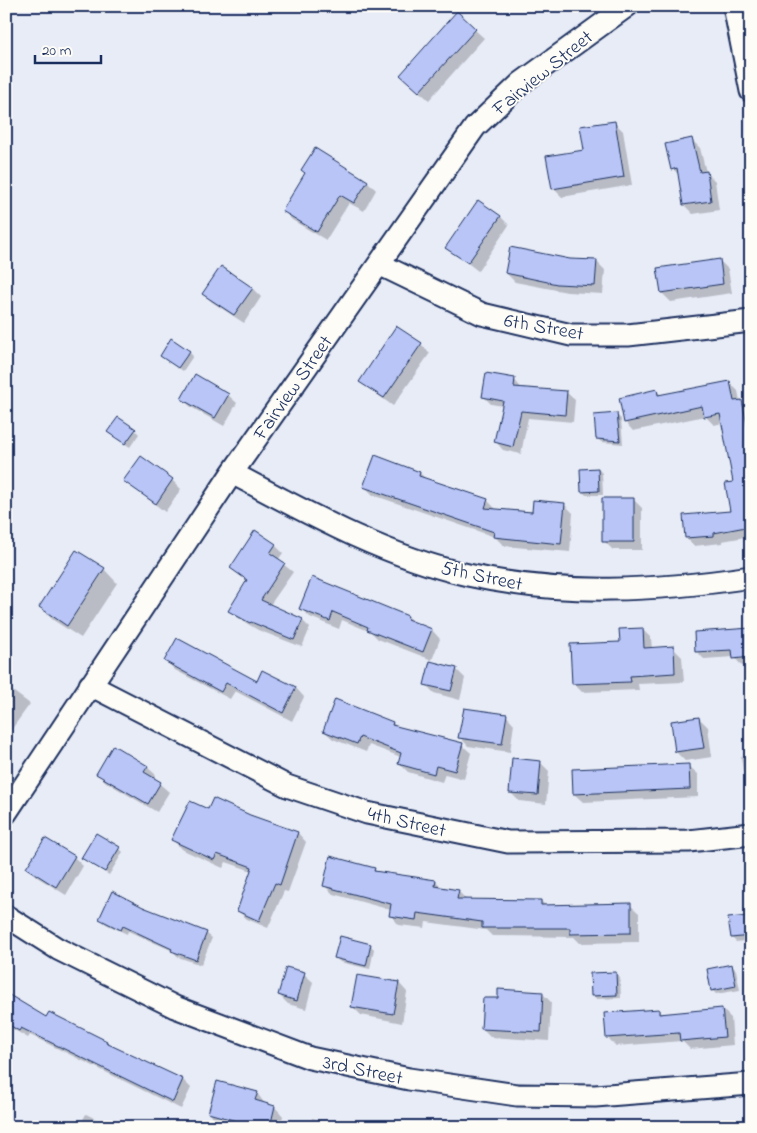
<svg xmlns="http://www.w3.org/2000/svg" width="757" height="1133" font-family="'Indie Flower',sans-serif">
<style>
.shadow{fill:#0003}
.building{fill:#b8c5f6;stroke:#1b2f5e}
.lines{fill:none;stroke-linecap:round;stroke-linejoin:round}
.minor-casing{stroke:#1b2f5e;stroke-width:25}
.minor{stroke:#fdfcf7;stroke-width:21}
.labels{text-anchor:middle;stroke-width:4;stroke-linejoin:round;paint-order:stroke}
.street-label{font-size:20px;fill:#1b2f5e;stroke:#fdfcf7}
</style>
<rect width="100%" height="100%" fill="#e8ecf7"/>
<filter id="ink" filterUnits="userSpaceOnUse"><feTurbulence type="fractalNoise" baseFrequency=".02" numOctaves="2"/><feDisplacementMap in="SourceGraphic" scale="10" xChannelSelector="R" yChannelSelector="G"/><feConvolveMatrix kernelMatrix="1 2 1 2 8 2 1 2 1" color-interpolation-filters="sRGB"/></filter>
<g filter="url(#ink)">
<path class="shadow" d="M475 30 484 38 429 100 410 84Z
M614 122 623 131 632 185 562 197 553 188Z
M691 139 700 148 706 172 715 181 719 210 693 214 684 205 680 176 673 169Z
M315 150 368 182 376 190 364 211 349 203 326 240 292 220 284 211 306 174Z
M500 216 509 225 478 271 447 247Z
M569 260 596 261 605 270 603 294 567 292 515 282 506 273Z
M719 260 728 269 732 293 671 302 662 293 659 269Z
M221 268 253 289 261 297 244 323 212 302 203 293Z
M421 344 430 353 393 406 360 382Z
M189 352 193 356 183 371 165 359Z
M514 379 522 389 567 393 575 400 573 422 528 418 521 454 503 450 496 442 503 406 491 404 483 396Z
M730 383 738 391 740 401 750 409 751 413V536L722 541V543L694 546 686 537 731 512 734 483 723 423 714 425 705 416 633 431 625 422 657 391 661 395Z
M228 395 237 403 224 426 191 407 182 399Z
M617 415 621 419 623 444 601 442 597 438Z
M135 430 139 434 130 447 113 436Z
M598 469 602 473 603 495H586L582 491Z
M420 473 427 480 487 500 496 509 533 514 564 504 573 513 570 552 504 546 495 537 373 495 364 486Z
M172 480 181 489 165 512 125 481Z
M633 499 642 508V550H613L604 541Z
M275 545 283 553 278 560 293 572 270 605 302 620 310 628 302 647 258 630 238 618 230 610 247 581 232 568Z
M77 552 104 569 117 583 81 638 53 620 40 607Z
M301 608 408 617 413 622 432 630 440 639 432 660 378 639 371 632 342 620 339 629 310 617Z
M642 629 651 638 652 649 673 648 682 657 684 682 638 684 639 690 582 692 573 683Z
M751 629V665L742 666 734 657 704 659 696 651Z
M166 661 257 683 263 672 296 688 304 697 292 721 235 691 230 699 175 670Z
M456 669 465 678 460 700 434 693 425 684Z
M6 686 30 704 6 737Z
M506 715 514 724 510 752 468 746 460 737Z
M699 718 708 727 712 757 685 761 676 752 672 722Z
M393 723 397 727 462 745 471 753 464 779 445 774 442 782 408 772 399 763 401 757 369 745 366 752 333 739 324 731Z
M751 756V785L744 778 741 757Z
M540 762 549 771 546 804 519 801 510 792Z
M689 766 698 774V797L583 802 574 794Z
M147 767 156 775 154 779 169 792 157 812 106 782 98 774Z
M209 811 249 816 298 833 306 842 288 892 284 891 268 928 247 919 238 911 252 871 226 862 223 868 181 849 173 840Z
M119 848 123 852 109 875 83 858Z
M74 857 83 866 66 895 37 877 28 868Z
M374 869 379 873 436 881 443 889 458 891 467 900 541 901 546 906 630 905 639 913V942L580 943 574 937 492 936 486 930 426 922 425 928 399 925 391 916V910L333 894 324 885Z
M749 917 751 919V940L736 942 732 938Z
M100 918H166L206 933 212 938 201 965 178 957 173 951 128 931 127 934 106 924Z
M370 945 374 949 370 969 340 962 336 958Z
M732 966 736 970 740 990 716 994 712 990Z
M616 973 620 977 621 998 597 999 592 995Z
M304 974 313 982 306 1009 288 1004 279 995Z
M399 983 407 992 402 1023 361 1015 352 1006Z
M542 993 551 1002 549 1041 491 1037 482 1028Z
M6 995 47 1018 107 1042 112 1047 183 1080 191 1088 181 1109 30 1035 28 1038 6 1025Z
M722 1009 731 1018 733 1045 690 1049 682 1041 616 1046 607 1037 659 1010 663 1015Z
M257 1093 265 1104 275 1107 283 1116 280 1127H237L218 1122 209 1113Z
M86 1114 106 1124 109 1127H79Z
M312 1118 346 1127H310Z
M25 1122 35 1127H23Z"/>
<path class="building" d="M457 11 476 29 419 92 400 75Z
M615 121 624 177 552 189 546 156 584 150 580 126Z
M692 138 700 172 707 171 711 201 683 205 677 168 671 170 665 144Z
M315 148 368 181 354 203 340 195 317 232 282 211 305 173 301 170Z
M478 200 501 216 468 263 445 248Z
M510 247 570 259 597 260 595 286 557 284 505 273Z
M720 259 723 284 661 293 657 268Z
M221 266 253 288 234 315 202 294Z
M396 326 422 343 384 398 359 382Z
M171 338 190 351 178 368 160 356Z
M486 373 515 378 514 387 567 391 565 415 521 411 513 447 494 442 503 401 482 397Z
M195 374 229 394 215 418 181 399Z
M730 381 734 401 742 400 751 445V526L714 533V536L685 538 683 515 730 511 725 483 733 482 720 414 704 417 702 406 624 423 619 398 657 389 658 395Z
M617 413 620 441 596 439 594 415Z
M118 417 136 429 125 444 107 432Z
M375 455 420 472 419 476 488 499 485 508 532 512 533 500 565 503 561 544 493 537 494 532 363 487Z
M141 456 173 479 156 504 123 481Z
M598 468 599 491 581 492 580 469Z
M602 498H634V542H602Z
M255 530 276 544 270 553 285 563 261 600 303 619 294 640 251 622 250 623 228 611 247 580 230 568Z
M76 550 105 568 67 626 39 607Z
M312 577 408 616 407 619 432 629 423 652 367 630 368 627 333 612 330 621 299 609Z
M643 628 644 648 674 646 675 673 630 676 631 682 572 684 570 644 620 642 619 629Z
M751 628V657L733 659 732 650 695 652 694 632Z
M177 638 257 681 262 670 296 687 283 713 226 683 221 692 164 661Z
M430 661 457 668 451 691 424 685Z
M335 699 393 722 392 725 463 743 455 771 436 766 434 774 398 764 401 753 360 737 357 744 323 731Z
M464 708 507 714 502 744 458 738Z
M699 717 704 748 675 752 671 721Z
M113 745 148 766 144 772 161 782 148 804 96 774Z
M512 758 541 761 538 795 509 793Z
M689 764 690 789 573 794 572 769Z
M213 798 250 815 298 832 280 885 275 883 259 921 237 911 252 867 217 854 214 860 171 840 190 801 208 809Z
M96 833 120 847 105 872 81 858Z
M45 838 75 856 56 887 26 868Z
M330 856 375 868 374 871 436 880 435 886 459 890 457 899 541 900V905L631 903V933L570 934V928H482V922L417 913 416 920 389 916 391 904 323 886Z
M112 891 143 907 207 932 196 960 171 951 172 949 123 926 121 930 99 919Z
M749 916 751 936 731 938 728 918Z
M340 936 371 944 366 966 334 958Z
M732 964 736 986 711 991 707 969Z
M286 967 305 972 297 1001 278 995Z
M616 972 617 995 591 996 590 973Z
M357 975 399 982 393 1014 351 1007Z
M498 989 543 992 541 1032 481 1029 483 998H498Z
M6 993 46 1017 49 1012 107 1041 106 1043 183 1079 173 1102 21 1028 19 1031 6 1023Z
M722 1008 725 1037 680 1041 679 1033 606 1038 604 1013 659 1009V1014Z
M217 1081 258 1092 255 1100 275 1106 270 1127H258L208 1113Z"/>
<g class="lines">
<g class="minor-casing">
<path id="minor" d="M734 6 751 91
M379 264 482 314 571 335H628L751 321
M232 473C307 513 384 556 468 575 561 596 657 591 751 577
M90 685 287 786 367 813 508 842 689 841 751 834
M6 813 232 473 475 127 521 83 627 6
M6 916 58 949 175 1007 310 1058 409 1079 517 1095 595 1096 751 1084"/>
</g>
<use href="#minor" class="minor"/>
</g>
</g>
<g class="labels">
<g class="street-label">
<text transform="translate(542 72) rotate(-39)" y="7">Fairview Street</text>
<text transform="translate(544 326) rotate(10)" y="7">6th Street</text>
<text transform="translate(292 387) rotate(-55)" y="7">Fairview Street</text>
<text transform="translate(482 575) rotate(12)" y="7">5th Street</text>
<text transform="translate(407 821) rotate(13)" y="7">4th Street</text>
<text transform="translate(363 1069) rotate(12)" y="7">3rd Street</text>
</g>
</g>
<rect width="757" height="1133" fill="none" stroke="#fdfcf7" stroke-width="25"/>
<rect x="12" y="12" width="732" height="1108" fill="none" stroke="#1b2f5e" stroke-width="2" filter="url(#ink)"/>
<path d="M35 55v8h66v-8" fill="none" stroke="#1b2f5e" stroke-width="2.5"/>
<text x="42" y="55" font-size="15" fill="#1b2f5e" stroke="#fdfcf7" stroke-width="4" paint-order="stroke">20 m</text>
</svg>
